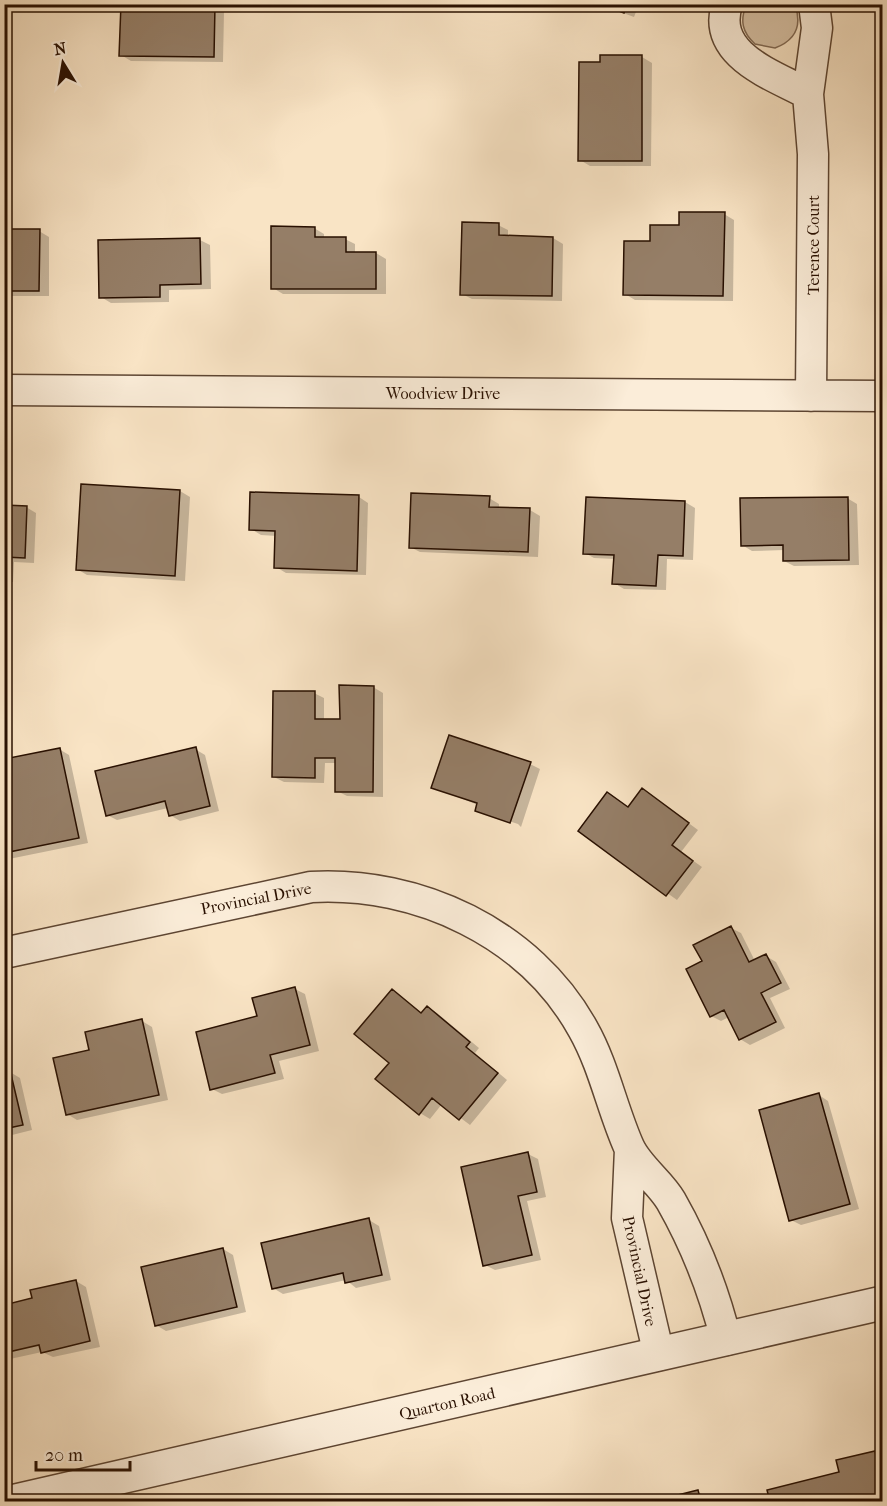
<svg xmlns="http://www.w3.org/2000/svg" width="887" height="1506" font-family="'IM FELL French Canon',serif">
<style>
.green{fill:#d6c0a4;stroke:#806852;stroke-width:1.5}
.shadow{fill:#0003}
.building{fill:#957e67;stroke:#291001;stroke-width:1.5}
.lines{fill:none;stroke-linecap:round;stroke-linejoin:round}
.minor-casing{stroke:#5d4532;stroke-width:33}
.tertiary-casing{stroke:#5d4532;stroke-width:36}
.minor{stroke:#fbedd9;stroke-width:30}
.tertiary{stroke:#fbedd9;stroke-width:33}
.labels{text-anchor:middle;stroke-width:4.5;stroke-linejoin:round;paint-order:stroke}
.street-label{font-size:16px;fill:#291001;stroke:#fbedd9}
</style>
<rect width="100%" height="100%" fill="#f9e4c5"/>
<filter id="stains"><feTurbulence type="fractalNoise" baseFrequency=".00333" numOctaves="4"/><feColorMatrix values="0 0 0 0 .2 0 0 0 0 .09 0 0 0 0 .02 0 0 0 .5 -.17"/></filter>
<radialGradient id="worn" r=".72"><stop offset=".6" stop-color="#630" stop-opacity="0"/><stop offset="1" stop-color="#630" stop-opacity=".3"/></radialGradient>
<path class="green" d="M746 5H795C802 25 796 40 775 48L755 44C742 32 740 21 746 5Z"/>
<path class="shadow" d="M122 4 214 7 224 12 223 62 131 61 121 55Z
M599 4H639L634 17Z
M642 57 652 63 651 166H590L580 160 602 64Z
M724 214 734 220 733 301 635 300 625 294 651 243 680 227Z
M498 225 508 230V237L553 238 563 244 562 301 472 299 462 294Z
M314 228 324 234V239H345L355 244V253H376L386 259V294H283L273 288Z
M4 231H39L49 237V296H4Z
M200 240 210 245 211 289 169 290V302L111 303 101 297Z
M180 491 190 497 185 581 87 575 77 569Z
M359 497 368 503 366 575 286 573 276 567 277 536 261 535 251 529Z
M489 498 499 504V509L530 510 540 516 538 557 420 552 410 547Z
M847 498 857 504 859 565 794 566 784 561V550L752 551 742 545Z
M685 502 695 508 693 560 667 559 666 590 624 589 614 583 615 559 594 558 585 553Z
M4 506 26 507 36 513 34 563 14 562 13 582H4Z
M373 687 383 693V797L347 796 337 791V763H325L324 783 284 782 274 777 314 693 324 698V720H341Z
M59 749 69 755 88 843 4 860V761Z
M195 749 205 755 219 811 180 821 170 815 168 808 117 820 107 815Z
M530 764 540 769 521 827 518 824 485 813V815L477 810 478 805 433 787Z
M608 794 629 808 652 796 698 830 681 852 702 867 677 900 580 831Z
M731 928 741 933 755 961 766 956 776 962 790 989 770 998 785 1028 750 1045 740 1039 729 1017 721 1021 711 1016 704 962Z
M295 989 305 994 319 1051 279 1061 284 1079 222 1094 212 1089 259 1017Z
M392 991 422 1013 427 1007 437 1013 479 1048 475 1053 507 1080 470 1125 442 1104 430 1119 420 1113 391 1063Z
M142 1021 152 1027 168 1100 77 1120 67 1114 91 1051Z
M10 1072 20 1078 32 1130 4 1137V1073Z
M819 1095 828 1101 859 1209 801 1225 791 1220Z
M528 1154 538 1159 546 1197 527 1201 541 1260 495 1270 485 1265Z
M369 1220 379 1226 391 1280 356 1288 346 1280 283 1294 273 1288Z
M223 1249 233 1255 246 1312 166 1331 156 1325Z
M76 1281 86 1287 100 1347 53 1357 42 1352 10 1359 4 1355V1306L34 1300Z
M874 1452 882 1457V1502H772L841 1473Z
M698 1492 708 1497 709 1502H657Z"/>
<path class="building" d="M121 4 215 5 214 57 119 56Z
M601 4H627L624 13Z
M600 55H642V161H578L579 62H600Z
M679 212H725L723 296 623 295 624 241H650V225H679Z
M462 222 499 223V235L553 237 552 296 460 295Z
M271 226 315 227V237H346V252H376V289H271Z
M4 229H40L39 291H4Z
M200 238 201 284 160 285V297L99 298 98 240Z
M81 484 180 490 175 576 76 570Z
M250 492 359 495 357 571 274 568 275 531 249 530Z
M411 493 490 496 489 507 530 508 528 552 409 548Z
M586 497 685 501 683 556 658 555 656 586 612 584 614 555 583 554Z
M848 497 849 560 783 561V545L741 546 740 498Z
M4 505 27 506 25 558 4 557Z
M339 685 374 686 373 792H335V758H315V778L272 777 273 691H315V719H340Z
M449 735 531 762 510 823 475 811 477 803 431 788Z
M196 747 210 806 169 816 165 801 106 816 95 771Z
M60 748 79 838 4 853V759Z
M642 788 689 823 672 845 693 861 666 896 578 831 607 792 628 807Z
M731 926 749 962 766 954 781 983 761 993 776 1022 739 1040 724 1010 710 1017 686 969 702 961 693 945Z
M295 987 310 1045 270 1055 275 1073 210 1090 196 1032 257 1016 252 998Z
M392 989 421 1013 427 1006 470 1042 466 1047 498 1073 459 1120 432 1098 419 1115 375 1079 389 1063 354 1034Z
M142 1019 159 1095 66 1115 53 1058 89 1050 85 1032Z
M10 1070 23 1125 4 1129V1072Z
M819 1093 850 1204 789 1221 759 1110Z
M528 1152 537 1192 518 1196 532 1255 483 1266 461 1167Z
M369 1218 382 1275 345 1283 343 1273 272 1289 261 1243Z
M223 1248 237 1307 155 1326 141 1267Z
M76 1280 90 1341 41 1353 39 1345 4 1353V1305L32 1298 30 1290Z
M875 1451 882 1484V1502H770L767 1490 839 1472 836 1460Z
M698 1490 701 1502H650Z"/>
<g class="lines">
<g class="minor-casing">
<path id="minor" d="M727 4C711 56 774 75 808 94
M4 390 882 396
M811 396 813 154 808 94 817 28 814 4
M4 953 311 887C418 881 530 933 583 1029 604 1066 612 1109 629 1147 638 1167 660 1182 671 1201 696 1245 714 1291 726 1340
M630 1149 627 1218 659 1355"/>
</g>
<g class="tertiary-casing">
<path id="tertiary" d="M11 1502 882 1303"/>
</g>
<use href="#minor" class="minor"/>
<use href="#tertiary" class="tertiary"/>
</g>
<g class="labels">
<g class="street-label">
<text transform="translate(813 245) rotate(-90)" y="6">Terence Court</text>
<text x="443" y="399">Woodview Drive</text>
<text transform="translate(256 898) rotate(-11)" y="6">Provincial Drive</text>
<text transform="translate(640 1271) rotate(78)" y="6">Provincial Drive</text>
<text transform="translate(447 1403) rotate(-13)" y="6">Quarton Road</text>
</g>
</g>
<rect width="887" height="1506" fill="none" stroke="#f9e4c5" stroke-width="24"/>
<rect x="6" y="6" width="875" height="1494" fill="none" stroke="#291001" stroke-width="3"/>
<rect x="12" y="12" width="863" height="1482" fill="none" stroke="#291001" stroke-width="1.5"/>
<g transform="translate(63 63) rotate(349)" stroke="#fbedd9" stroke-width="4.5" paint-order="stroke">
<path d="M0-4.5L10 22L0 15L-10 22Z" fill="#291001"/>
<text y="-9" font-size="16" font-weight="bold" text-anchor="middle" fill="#291001">N</text>
</g>
<path d="M36 1461v9h94v-9" fill="none" stroke="#291001" stroke-width="3"/>
<text x="45" y="1461" font-size="18" fill="#291001" stroke="#fbedd9" stroke-width="4.5" paint-order="stroke">20 m</text>
<rect width="100%" height="100%" filter="url(#stains)"/>
<rect width="100%" height="100%" fill="url(#worn)"/>
</svg>
